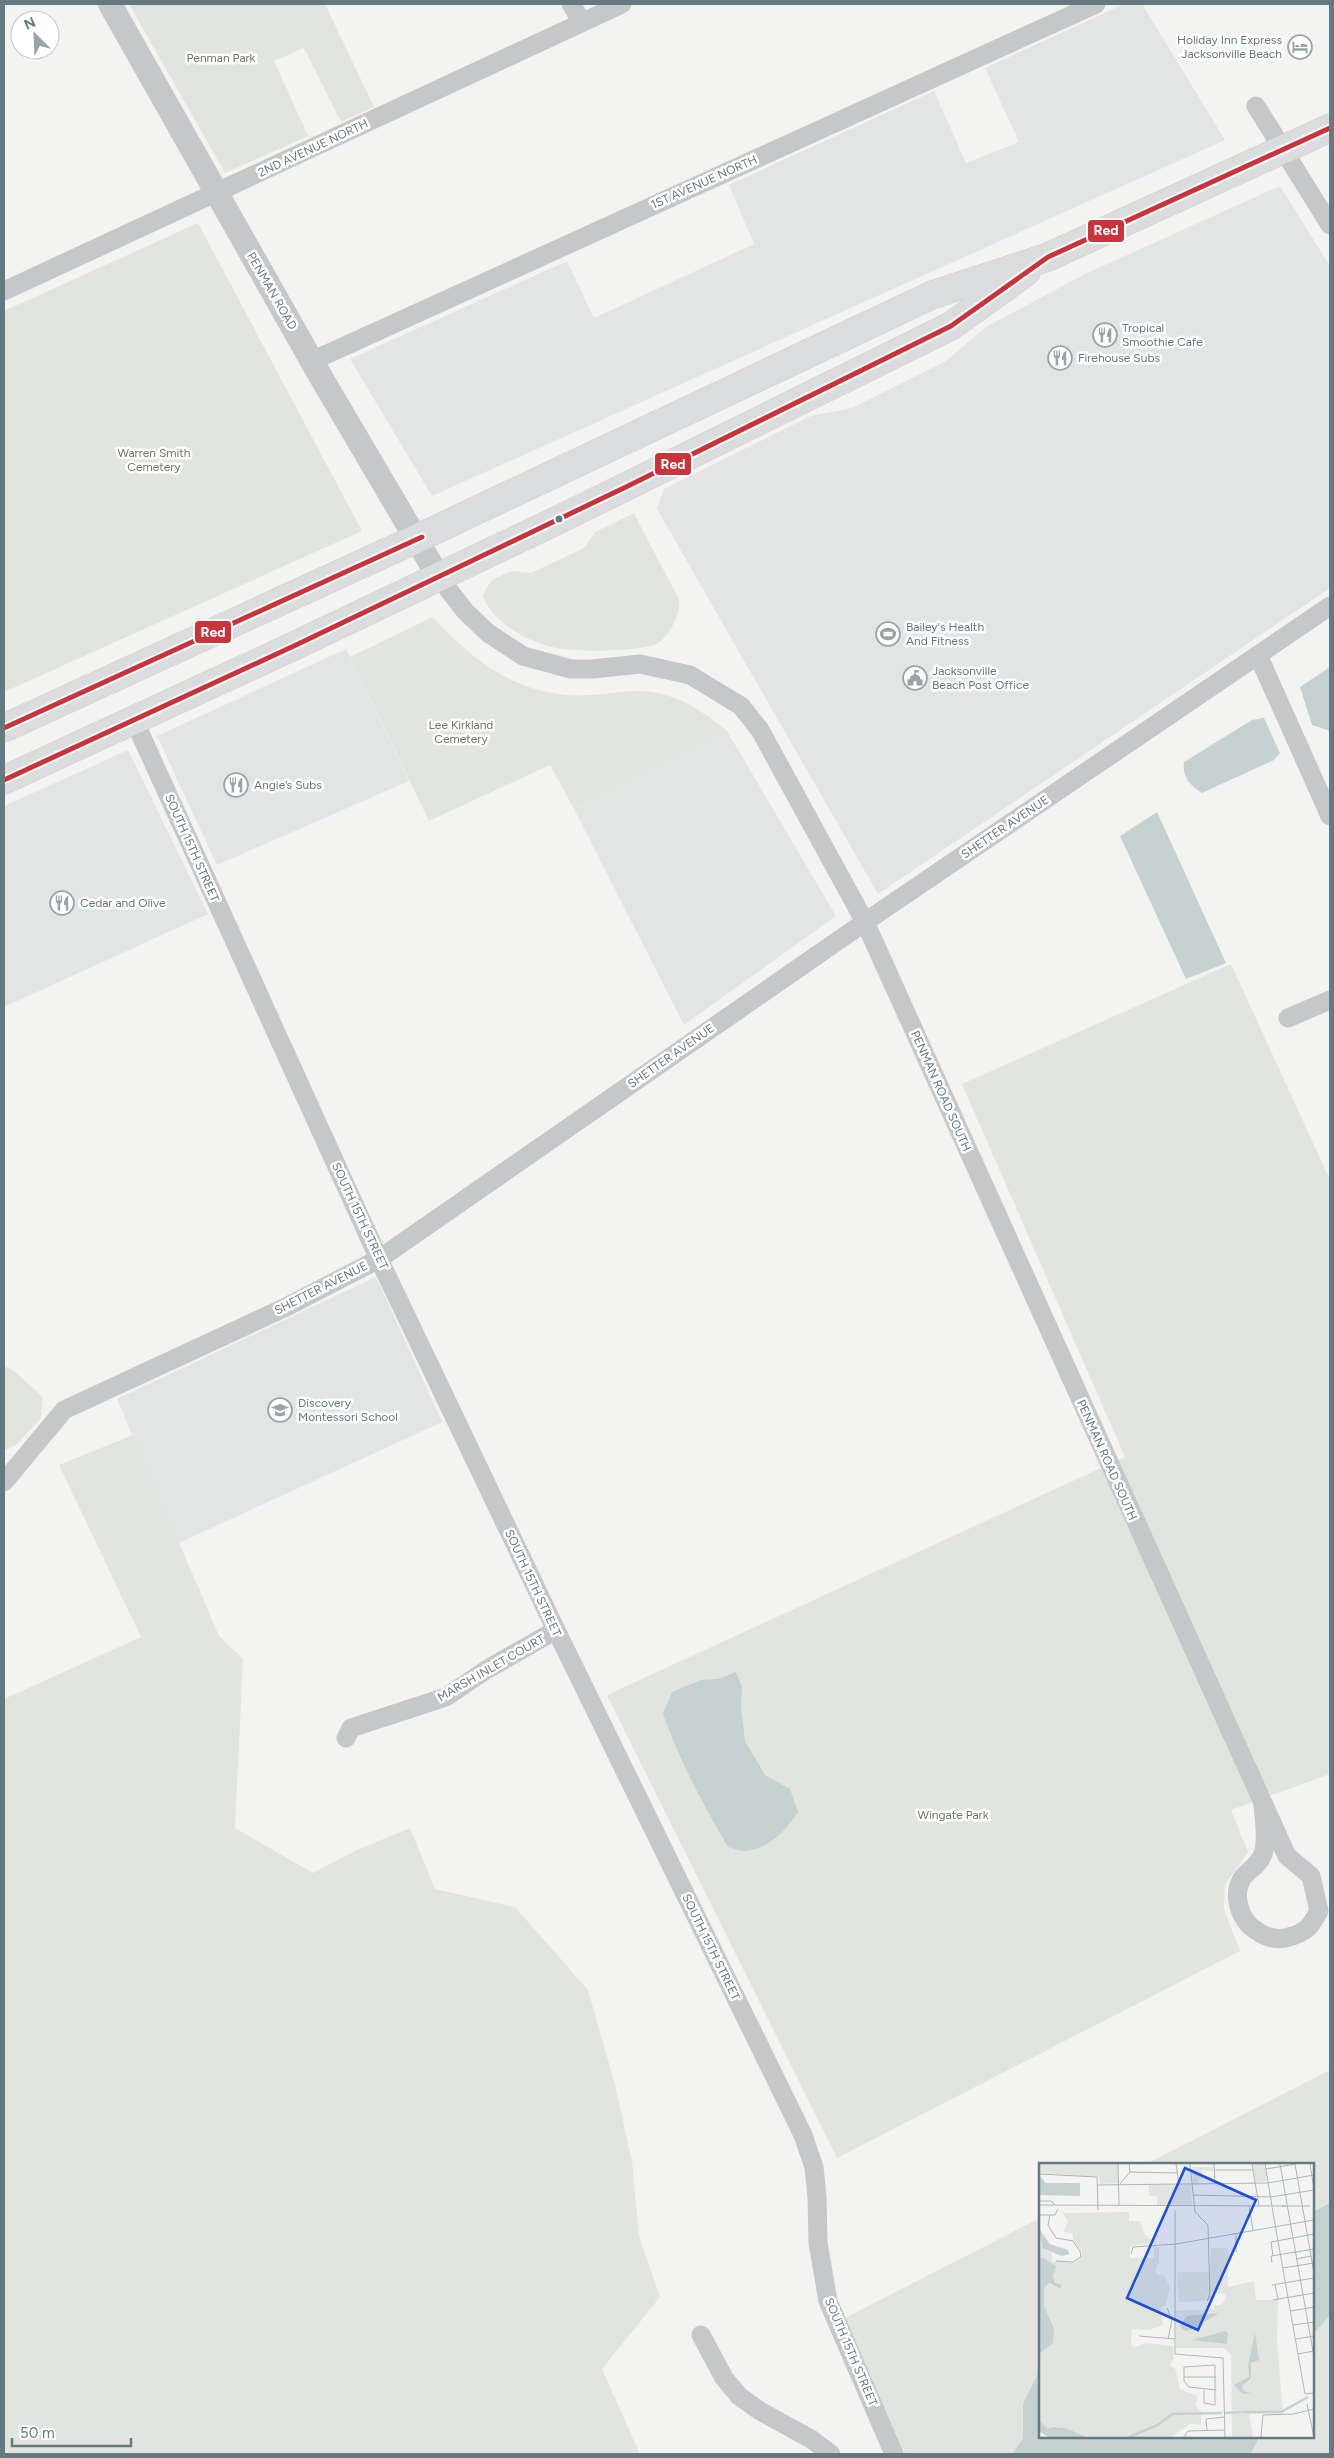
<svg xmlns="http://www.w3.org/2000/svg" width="1334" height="2458" font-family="Figtree,sans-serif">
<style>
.built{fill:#e3e4e4}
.green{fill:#e2e5df}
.water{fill:#c6d1d2}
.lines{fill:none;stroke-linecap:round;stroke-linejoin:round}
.trunk-casing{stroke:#cfd0d0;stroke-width:29}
.minor{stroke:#c5c7c8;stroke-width:19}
.tertiary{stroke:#c5c7c8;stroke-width:24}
.trunk{stroke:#dbdcdd;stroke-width:28}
.bus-1-casing{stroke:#fff;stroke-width:9}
.bus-1{stroke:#cb333b;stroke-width:5}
.bus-dot{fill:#657980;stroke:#fff;stroke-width:2}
.labels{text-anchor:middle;stroke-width:5;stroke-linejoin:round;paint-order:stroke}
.poi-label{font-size:12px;fill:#657980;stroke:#fff;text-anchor:start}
.park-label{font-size:12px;fill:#6c7764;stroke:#fff}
.street-label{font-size:12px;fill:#657980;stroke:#fff}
.inset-river{fill:none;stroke:#c6d1d2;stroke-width:2.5}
.inset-road{fill:none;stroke:#adb7ba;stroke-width:1}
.view{fill:#1d4ed8;fill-opacity:0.15;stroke:#1d4ed8;stroke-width:2.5}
.inset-edge{fill:none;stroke:#657980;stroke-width:2.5}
.line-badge{stroke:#fff;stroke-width:2}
.badge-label{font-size:14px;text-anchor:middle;font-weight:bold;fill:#fff}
</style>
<rect width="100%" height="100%" fill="#f3f3f2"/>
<path class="built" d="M1124 4H1142L1225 140 432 496 350 359 567 261 594 318 754 244 729 185 934 91 966 163 1019 142 985 68Z
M1280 186 1330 266V588L878 894 657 509 664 489 811 416 852 408 946 361 986 327 1085 274Z
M346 649 409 781 217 865 157 736Z
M727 731 836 916 684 1025 574 809Z
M128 750 208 914 4 1007V806Z
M376 1277 442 1422 179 1543 117 1399Z"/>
<path class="green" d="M129 4H325L374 107 341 122 304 48 274 61 308 136 225 173Z
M198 223 362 531 4 692V311Z
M634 513C645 535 657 558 669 580 672 586 678 595 679 601 681 614 667 641 654 645 631 652 567 653 544 645 518 636 493 621 482 595L492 580 511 571 531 573 584 548 595 532Z
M433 617C470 658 510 690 567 695 590 697 612 692 635 691 671 690 701 709 727 731L574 809 550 765 429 821 350 657Z
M1231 964 1330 1180V1774L1231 1810 1248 1852 1225 1885 1224 1909 1240 1951 837 2158 607 1695 1125 1457 962 1084Z
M4 1366 14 1371 43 1397 41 1418 17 1444 4 1451Z
M133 1435 219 1636 243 1659 235 1828 313 1873 357 1850 410 1828 435 1889 515 1907 588 1990 615 2085 632 2161 639 2236 660 2297 602 2369 640 2454H4V1699L141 1637 59 1465Z
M1330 2070V2454H905L843 2319 1040 2218V2437H1313V2164H1146Z"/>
<path class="water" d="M1330 667V731L1312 725 1300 687Z
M1264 718 1280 753 1274 760 1202 793C1190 785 1182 777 1184 762L1252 720Z
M1157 812 1226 963 1186 979 1120 836Z
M736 1672 742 1687 741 1706 745 1741 765 1775 790 1789 798 1812C787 1830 766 1851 744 1851 739 1851 732 1848 728 1847 703 1804 680 1762 663 1714L672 1692 701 1680 718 1679Z
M1330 2203V2315L1313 2334V2212Z
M1040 2369V2437H1259L1251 2454H1012L1023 2439V2404Z"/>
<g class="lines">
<g class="trunk-casing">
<path id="trunk" d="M4 728 416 539 932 295 1048 257 1330 128
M4 780 296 645 560 519 951 326 1026 272"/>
</g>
<path class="minor" d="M571 4 582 22
M1256 106 1330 225
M4 291 622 4
M312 361 1096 4
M438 576 465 611 488 633 523 656 571 669H592L640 664 690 675 741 706 760 730 865 922 1287 1856 1311 1876 1319 1911C1310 1927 1307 1932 1289 1937 1277 1941 1267 1938 1257 1931 1240 1921 1231 1895 1243 1877 1250 1869 1259 1865 1263 1854 1268 1839 1264 1819 1263 1804
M1258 655 1330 816
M134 720 379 1259 556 1630 803 2135 814 2167 817 2197 818 2243 828 2301 894 2454
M1288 1018 1330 1000
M4 1482 64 1410 286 1307 379 1259 865 922 1330 606
M346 1738 351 1728 446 1697 486 1670 556 1630
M701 2335 724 2378 739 2396 760 2411 811 2439 831 2454"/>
<path class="tertiary" d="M110 4 318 372 438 576"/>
<use href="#trunk" class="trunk"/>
<g class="bus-1-casing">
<path id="bus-1" d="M4 728 422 537
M4 780 296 645 628 486 951 326 1048 257 1330 128"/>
</g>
<use href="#bus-1" class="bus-1"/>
</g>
<defs>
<g id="hotel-ring" transform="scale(1.25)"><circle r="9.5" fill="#fff" stroke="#97a4a8" stroke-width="1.5"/><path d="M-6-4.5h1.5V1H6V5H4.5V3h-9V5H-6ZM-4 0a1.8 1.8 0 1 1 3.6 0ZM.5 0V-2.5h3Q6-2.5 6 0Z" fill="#97a4a8"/></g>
<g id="restaurant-ring" transform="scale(1.25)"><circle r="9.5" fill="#fff" stroke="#97a4a8" stroke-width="1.5"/><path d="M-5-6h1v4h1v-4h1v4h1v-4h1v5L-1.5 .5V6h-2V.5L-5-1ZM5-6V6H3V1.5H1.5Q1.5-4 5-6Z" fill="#97a4a8"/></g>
<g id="stadium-ring" transform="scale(1.25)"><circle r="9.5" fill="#fff" stroke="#97a4a8" stroke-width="1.5"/><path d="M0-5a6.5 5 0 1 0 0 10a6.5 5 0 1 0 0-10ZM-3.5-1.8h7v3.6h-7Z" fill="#97a4a8"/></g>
<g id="civic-ring" transform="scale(1.25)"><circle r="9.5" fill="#fff" stroke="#97a4a8" stroke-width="1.5"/><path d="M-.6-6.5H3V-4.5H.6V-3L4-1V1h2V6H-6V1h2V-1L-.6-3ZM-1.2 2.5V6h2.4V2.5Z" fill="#97a4a8"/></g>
<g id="school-ring" transform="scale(1.25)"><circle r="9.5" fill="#fff" stroke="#97a4a8" stroke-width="1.5"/><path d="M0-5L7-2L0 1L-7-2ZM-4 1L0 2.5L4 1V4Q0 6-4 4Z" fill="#97a4a8"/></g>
</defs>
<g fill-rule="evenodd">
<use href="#hotel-ring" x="1300" y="47"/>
<use href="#restaurant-ring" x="1105" y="335"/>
<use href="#restaurant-ring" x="1060" y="358"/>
<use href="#stadium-ring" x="888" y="634"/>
<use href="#civic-ring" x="915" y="678"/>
<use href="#restaurant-ring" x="236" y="785"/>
<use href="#restaurant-ring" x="62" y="903"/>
<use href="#school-ring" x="280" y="1410"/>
</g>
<circle class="bus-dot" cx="559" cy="519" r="4.5"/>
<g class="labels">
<g class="poi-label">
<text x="1282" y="44" text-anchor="end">Holiday Inn Express<tspan x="1282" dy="14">Jacksonville Beach</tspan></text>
<text x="1122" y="332">Tropical<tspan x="1122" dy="14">Smoothie Cafe</tspan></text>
<text x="1078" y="362">Firehouse Subs</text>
<text x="906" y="631">Bailey's Health<tspan x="906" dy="14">And Fitness</tspan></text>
<text x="932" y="675">Jacksonville<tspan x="932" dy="14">Beach Post Office</tspan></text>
<text x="254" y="789">Angie’s Subs</text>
<text x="80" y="907">Cedar and Olive</text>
<text x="298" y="1407">Discovery<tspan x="298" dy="14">Montessori School</tspan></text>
</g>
<g class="park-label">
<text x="221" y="62">Penman Park</text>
<text x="154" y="457">Warren Smith<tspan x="154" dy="14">Cemetery</tspan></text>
<text x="461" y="729">Lee Kirkland<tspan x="461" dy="14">Cemetery</tspan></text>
<text x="953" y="1819">Wingate Park</text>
</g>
<g class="street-label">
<text transform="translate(313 148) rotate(-25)" y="4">2ND AVENUE NORTH</text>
<text transform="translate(704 182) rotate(-24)" y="4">1ST AVENUE NORTH</text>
<text transform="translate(272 291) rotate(60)" y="4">PENMAN ROAD</text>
<text transform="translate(1005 827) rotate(-34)" y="4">SHETTER AVENUE</text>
<text transform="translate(192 848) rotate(66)" y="4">SOUTH 15TH STREET</text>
<text transform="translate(671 1056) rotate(-35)" y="4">SHETTER AVENUE</text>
<text transform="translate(941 1091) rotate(66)" y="4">PENMAN ROAD SOUTH</text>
<text transform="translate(360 1216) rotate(65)" y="4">SOUTH 15TH STREET</text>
<text transform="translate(321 1288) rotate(-27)" y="4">SHETTER AVENUE</text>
<text transform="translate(1107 1460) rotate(66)" y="4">PENMAN ROAD SOUTH</text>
<text transform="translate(533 1583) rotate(65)" y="4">SOUTH 15TH STREET</text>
<text transform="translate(491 1668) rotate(-30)" y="4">MARSH INLET COURT</text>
<text transform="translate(711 1947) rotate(64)" y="4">SOUTH 15TH STREET</text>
<text transform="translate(851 2352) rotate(67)" y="4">SOUTH 15TH STREET</text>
</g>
</g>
<g transform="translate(1039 2163)">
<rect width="275" height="275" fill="#f3f3f2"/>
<path d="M0 1H78L80 20 61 21 60 14 0 10ZM214 1H225L228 18 217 19ZM153 4H174V8H163V20L161 15 159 20H154ZM110 22H152L153 42H118V33H110ZM90 49V58H101L105 71 116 80 91 83V95H115V84H120V99L116 108 119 112H125L131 124 127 142 122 145 124 162 110 167 93 166 92 181 95 185 106 180 134 183 135 195 131 203 136 205 141 226 159 233 157 242 162 249 184 251H162V262L151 261 132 274H47L27 265 14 264 8 267 1 258 0 191 14 180 12 161 5 143V125L9 120 20 126 23 122 16 119 14 114 17 103 3 94 0 97V79L3 85 13 90V98L35 100 43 95V88L34 77V71L25 69 29 58 24 50ZM172 85H189V124L215 118 217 137H239L238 180 244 250 210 251 214 274H193L192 192 185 185H137L136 148 175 146V142H182L187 136 186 131 169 130 166 138 140 139 138 109H171Z" fill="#e2e5df"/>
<path d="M0 12 7 20H41V33L0 32ZM0 66 11 81 29 87 30 91 23 93 3 85ZM3 94 17 103 14 114 16 119 23 122 21 126 10 120 5 125V143L15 166 14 180 0 191V97ZM180 150 152 167 146 168 140 163 148 153ZM186 168 189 170 188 181 153 177ZM216 170 220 197 212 200V215L203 223 204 228 212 230 204 231 195 222 210 214 209 202ZM0 223 1 258 8 266 14 264 27 265 47 274H9L0 268Z" fill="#c6d1d2"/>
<path class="inset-river" d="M203 249H242L269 234M186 250 202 249M90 274 119 262 133 251 183 250"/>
<path class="inset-road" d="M79 1 80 42M137 1 140 21M151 1 156 49 169 62 171 135 168 138 171 130M175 1 176 20M213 1 220 43M226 1 233 43M241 1 275 194M256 1 275 110M271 1 275 26M227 6 257 1M175 7H214M91 9 138 10M0 11 58 14 59 47M81 21 91 9 90 1M59 22 229 20 275 12M154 32 232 34 275 27M0 38H12L16 42M0 42 247 43M210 43 214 67M243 43H271M233 44 266 231 275 230M136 47V191L184 195 186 274M0 52H16L19 46M11 52 9 62 17 75 34 78 41 88 42 94 34 99 17 98M197 70V89M92 91 94 84 137 81 275 57M234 93 232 79 275 71M257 96 272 93M233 100 232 93 275 86M244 105 275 100M236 121 239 136M233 122 275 115M234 137 275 130M128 145 133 157 129 176M252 148 275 144M254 162 275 159M100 173 136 176M257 176 275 173M259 191 275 188M145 204 176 202V242L165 240V227M145 204V218L150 224 177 227M145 214H177M268 241 275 274M168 268 167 256 185 254M145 274 149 268 186 267M222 274 224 252 254 251 275 246"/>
<path class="view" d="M146 5 217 37 159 167 88 135Z"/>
<rect width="275" height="275" class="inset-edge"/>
</g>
<g class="line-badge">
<rect x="1087" y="219" width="38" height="24" rx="5" fill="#cb333b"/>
<rect x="654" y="452" width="38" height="24" rx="5" fill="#cb333b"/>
<rect x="194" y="620" width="38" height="24" rx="5" fill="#cb333b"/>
</g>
<g class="badge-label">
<text x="1106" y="235">Red</text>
<text x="673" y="469">Red</text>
<text x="213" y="637">Red</text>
</g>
<rect width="1334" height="2458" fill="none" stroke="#657980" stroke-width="10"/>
<g transform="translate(35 35) rotate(336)"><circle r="24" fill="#ffffff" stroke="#c1c9cc"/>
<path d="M0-4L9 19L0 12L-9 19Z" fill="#97a4a8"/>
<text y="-8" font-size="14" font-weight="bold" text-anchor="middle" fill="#657980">N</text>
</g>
<path d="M12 2438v8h119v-8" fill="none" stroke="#657980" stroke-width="2.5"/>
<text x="20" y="2438" font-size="15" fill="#657980" stroke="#ffffff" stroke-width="4" paint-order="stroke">50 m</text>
</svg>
